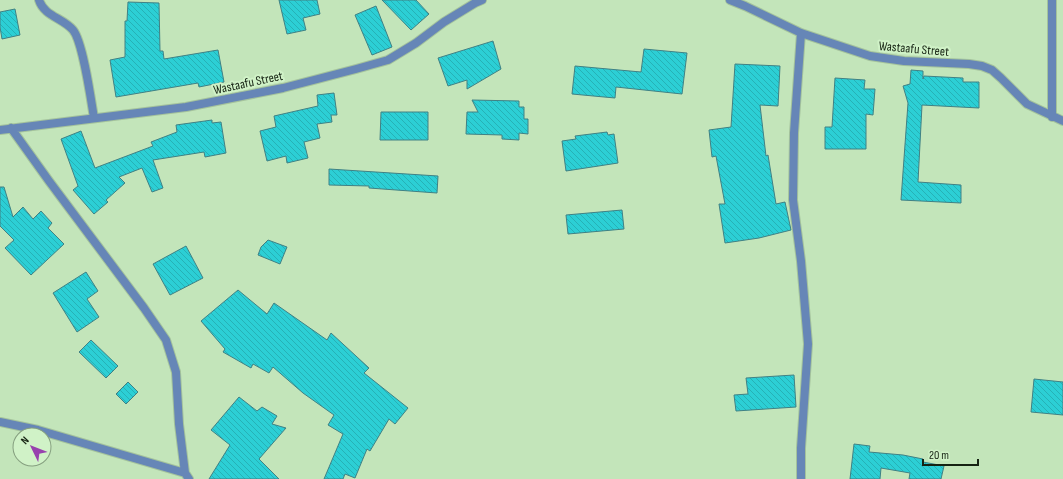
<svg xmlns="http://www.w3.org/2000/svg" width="1063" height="479" font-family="'Sofia Sans Condensed',sans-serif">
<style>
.building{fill:url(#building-back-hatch);stroke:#408184}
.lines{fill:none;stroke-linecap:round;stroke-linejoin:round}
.street-casing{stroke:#a4c29c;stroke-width:10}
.street{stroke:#6686b7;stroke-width:8}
.labels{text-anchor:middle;stroke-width:4;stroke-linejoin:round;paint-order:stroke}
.street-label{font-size:13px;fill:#152212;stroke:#d0f2c7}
</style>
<defs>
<pattern id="building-back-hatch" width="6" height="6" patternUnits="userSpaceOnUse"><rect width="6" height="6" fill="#2ccfd5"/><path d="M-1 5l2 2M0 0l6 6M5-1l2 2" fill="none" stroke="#26b1b6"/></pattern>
</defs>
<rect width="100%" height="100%" fill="#c3e5ba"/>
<path class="building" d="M279 0H317L320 14 303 18 306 30 287 34Z
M382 0H416L429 14 411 30Z
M128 2 159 3 160 51H163L164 59 218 50 224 82 199 87 198 83 116 97 110 60 125 57V21H127Z
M376 6 392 47 372 55 355 15Z
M15 9 20 35 2 39 0 27V12Z
M493 41 501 69 467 89V80L448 86 438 58Z
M644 49 687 53 682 94 616 87 615 98 572 94 575 66 641 72Z
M735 64 780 66 778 106 760 105 766 156 768 155 776 204 785 202 791 230 759 238 725 243 719 204H725L716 156 712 157 709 130 731 127Z
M911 70 923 71V79L924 76 963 78V82H979V108L922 105 918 182 961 185V203L901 200 908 103 903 86 910 84Z
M835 78 865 80 864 89H875L873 115 866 114V149H825V127H832Z
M334 93 337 115H331L332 122 317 124 320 138 304 142 308 158 287 163 286 156 267 161 260 131 276 127 274 116 318 106 317 95Z
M472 100 519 101V107H524V119H528V134L519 133V140L502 139V135L466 134 467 112H478Z
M381 112H428V140H380Z
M212 120V123L221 122 226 153 205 157 204 152 153 160 163 188 152 192 142 168 119 177 125 183 106 200 108 202 94 214 73 190 78 186 61 139 81 131 95 168 153 146 151 142 177 132 176 125Z
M607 132 608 135 614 134 618 163 566 171 562 141 576 139 575 136Z
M329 169 438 176 437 193 369 188V186L329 185Z
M0 187H4L13 217 23 207 33 219 41 211 52 223 48 228 64 244 31 275 5 248 14 240 0 226Z
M622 210 624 229 568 234 566 215Z
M268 240 287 247 280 264 258 255 261 247Z
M186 246 203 278 170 295 153 264Z
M86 272 98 291 87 299 99 317 77 332 53 293Z
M238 290 267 314 274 303 327 340 331 333 369 368 364 373 408 408 395 424 389 419 370 451 367 449 355 478 345 474 343 479H324L343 434 328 425 334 415 303 393 273 367 269 373 253 364 251 368 223 352 225 349 201 321Z
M91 340 118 366 106 378 79 352Z
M794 375 796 407 736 411 734 395 748 394 746 378Z
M1034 379 1063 382V415L1031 412Z
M128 382 138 392 126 404 116 394Z
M239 397 257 411 262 407 277 416 272 424 286 428 259 459 279 479H209L230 445 211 430Z
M854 444 870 446 869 452 903 455 923 459V462L944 466 941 479H909L910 473 881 468 880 479H850Z"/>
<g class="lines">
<g class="street-casing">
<path id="street" d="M39 0C44 16 63 18 73 30 83 42 91 100 94 118
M730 0 745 6 801 33 870 56 904 61 969 64 982 66 992 70 1001 78 1027 104 1063 121
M1052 0V117
M801 33 794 133 793 200 801 261 808 344 801 448V479
M11 128 49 181 144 308 166 340 176 372 179 424 185 473 189 479
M0 130 186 107 283 88 356 69 388 60 416 43 444 22 475 3 482 0
M0 422 38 430 185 473"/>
</g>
<use href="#street" class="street"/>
</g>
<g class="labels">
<g class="street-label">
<text transform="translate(914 48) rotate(5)" y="5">Wastaafu Street</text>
<text transform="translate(248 82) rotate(-12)" y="5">Wastaafu Street</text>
</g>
</g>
<g transform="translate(32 447) rotate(313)"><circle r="19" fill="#d0f2c7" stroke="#859f7f"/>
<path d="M0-3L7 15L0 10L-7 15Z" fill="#9841ae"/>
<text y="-6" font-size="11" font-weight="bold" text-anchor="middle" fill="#152212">N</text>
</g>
<path d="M923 459v6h55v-6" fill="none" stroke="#152212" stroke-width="2"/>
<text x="929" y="459" font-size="12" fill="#152212" stroke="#d0f2c7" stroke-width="3" paint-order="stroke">20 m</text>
</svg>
